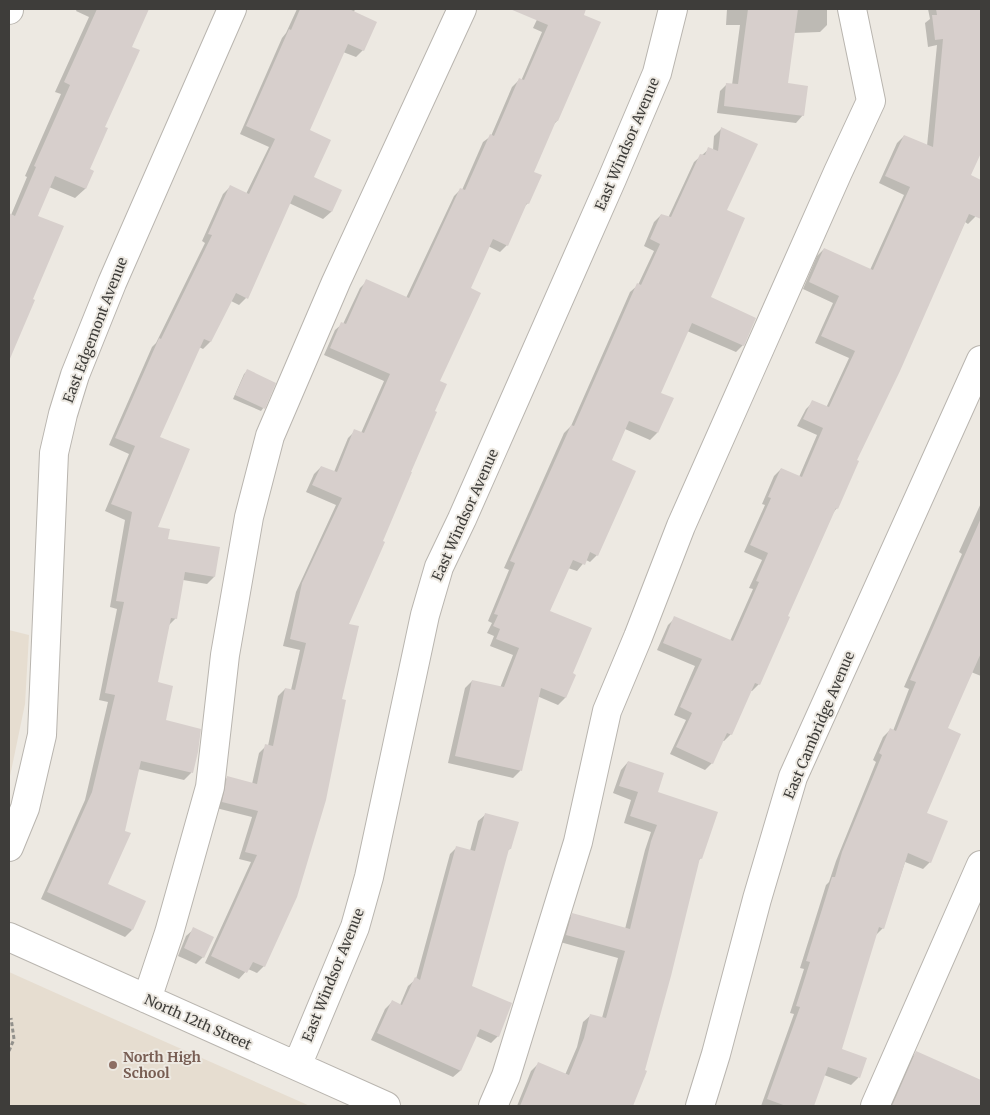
<svg xmlns="http://www.w3.org/2000/svg" width="990" height="1115" font-family="Merriweather,serif">
<style>
.built{fill:#e6ddd0}
.shadow{fill:#0003}
.building{fill:#d7cfcc}
.lines{fill:none;stroke-linecap:round;stroke-linejoin:round}
.minor-casing{stroke:#b9b5af;stroke-width:30}
.path{stroke:#93918c;stroke-width:3;stroke-dasharray:4 2.5;stroke-linecap:butt}
.minor{stroke:#fff;stroke-width:28}
.education-dot{fill:#8d6e63;stroke:#ede9e2;stroke-width:2}
.labels{text-anchor:middle;stroke-width:4;stroke-linejoin:round;paint-order:stroke}
.street-label{font-size:14px;fill:#3e3d3a;stroke:#ede9e2}
.education-label{font-size:14px;font-weight:bold;fill:#785e54;stroke:#ede9e2;text-anchor:start}
</style>
<rect width="100%" height="100%" fill="#ede9e2"/>
<path class="built" d="M9 630 29 635 25 704 9 781Z
M9 972 125 1024 310 1106H9Z"/>
<path class="shadow" d="M77 9H147L131 47 88 169 93 171 85 189 75 198 49 187 37 217 32 300H34L9 358V220L27 177 25 176 61 94 55 92 89 17 76 11Z
M297 9H355L354 12 363 50 356 57 343 52 308 131 312 178 340 190 331 212 323 219 289 203 246 298 239 305 231 301 210 342 203 349 199 347 159 437 156 528 167 540 219 548 214 577 207 584 183 580 176 618 169 625 156 683 165 721 197 751 191 773 184 780 138 769 107 884 132 930 125 937 41 899 85 800 108 702 99 700 117 609 110 607 125 520 105 511 129 454 109 445 152 347 156 343 205 243 202 241 223 194 230 187 246 194 269 147 240 134 282 38 286 33Z
M542 9H585L557 121 554 124 532 172 528 203 525 206 507 245 500 252 488 246 469 289 438 382 347 625 264 966 257 973 248 969 239 979 205 963 251 862 239 859 252 817 216 808 220 785 227 778 252 784 259 753 266 746H268L278 696 285 689 291 690 300 650 283 646 296 592 336 505 306 492 314 474 321 467 334 472 348 438 355 431 361 433 384 381 324 355 335 330 342 324H343L360 288 367 281 406 298 454 196 461 189 462 190 483 142 491 136 512 87 519 80 521 81 542 32 533 28Z
M727 9H827V25L820 32 794 33 787 84 803 115 796 123 717 113 720 91 727 84 732 85 740 25H726Z
M928 9H981V150L969 176 981 181V204L975 217 968 224 965 222 856 461 837 508 833 513 786 617 759 684 752 691H750L731 734 724 741H722L712 763 705 770 670 754 686 720 674 715 695 666 657 650 668 625 675 618 730 641 753 589 749 588 762 560 744 552 765 505 762 504 774 476 781 469 799 477 817 435 797 426 806 409 813 402 826 408 849 358 815 343 833 303 803 289 817 256 824 249 870 270 904 195 879 183 897 143 904 136 927 146 937 45 928 47 925 23 930 19Z
M721 129 726 211 709 298 743 345 736 352 687 331 659 393 657 433 650 440 625 429 610 461 597 555 590 562 586 560 577 571 568 568 549 612 572 674 574 675 565 698 558 705 537 696 520 771 513 778 448 763 465 688 472 681 500 688 513 655 490 646 494 636 487 633 492 623 488 621 509 570 504 568 564 433 571 426 630 292 638 285 654 251 644 246 654 222 661 215 668 218 694 162 709 149 713 150 714 136Z
M247 371 264 407 261 411 233 399 244 374Z
M981 503V676L971 672 946 729 926 814 930 862 923 869 905 862 883 928 875 936 840 1050 865 1059 858 1078 851 1085 824 1075 812 1106H761L794 1014 790 1013 804 969 800 968 826 885 829 882 836 861 876 762 873 760 883 737 890 730 893 731 909 689 904 687 962 554 959 552Z
M628 762 656 792 701 858 697 862 643 1071 645 1072 631 1106H517L531 1071 538 1064 565 1075 577 1047 583 1022 591 1015 602 1018 618 958 560 942 566 922 573 914 625 929 645 850 651 832 624 823 631 800 613 793 621 770Z
M485 815 510 849 507 851 471 986 498 1036 491 1043 476 1036 460 1071 453 1077 371 1040 385 1009 392 1002 400 1005 408 986 416 979 450 854 457 847 470 851 478 821Z
M194 929 203 957 196 964 178 956 186 936Z
M916 1053 981 1082V1106H885L902 1067Z"/>
<path class="building" d="M97 9H149L132 47 140 50 105 127 108 128 90 169 94 171 86 189 55 176 38 216 64 226 33 299 35 300 9 361V213L15 216 36 167 34 166 70 85 64 82Z
M300 9H349L377 22 364 51 348 44 310 130 331 140 314 177 342 190 332 212 294 195 248 299 236 293 211 342 204 339 160 437 190 449 158 527 170 529 168 539 220 547 215 577 185 572 177 619 171 618 158 682 173 686 166 720 201 729 198 752 193 773 141 761 125 831 131 833 108 884 146 901 133 930 47 892 92 792 115 695 105 693 124 602 116 601 132 512 111 504 135 446 115 438 159 338 161 339 212 235 208 234 230 185 249 194 275 139 246 126 289 29 291 30Z
M510 9H586L584 15 601 22 558 121H556L534 172 542 175 529 204 527 203 508 246 493 239 471 288 481 293 440 381 447 384 435 411 437 412 411 472H412L383 541 385 542 349 624 359 626 342 699 346 700 326 800 297 897 265 967 253 962 247 973 211 956 257 855 245 852 258 811 222 802 227 776 257 784 265 744 273 746 285 688 295 690 306 643 290 639 302 583 342 498 312 485 321 466 337 472 354 429 364 433 390 374 330 348 341 322 346 324 366 279 409 298 460 188 465 190 490 134 494 136 519 78 524 80 548 25Z
M748 9H798L788 83 808 86 804 116 724 106 726 83 738 84Z
M936 9H981V153L971 175 981 180V219L969 214 900 371 857 460 859 461 838 509 836 508 788 616 790 617 760 685 755 683 732 735 727 733 713 764 676 747 692 713 680 707 702 659 663 643 674 616 733 641 759 582 756 581 768 553 750 545 771 498 768 497 781 468 802 477 823 428 803 419 812 400 829 407 855 351 821 336 839 296 809 282 824 248 873 270 910 187 885 176 904 135 933 147 943 39 935 40 932 15H937Z
M721 127 758 144 727 210 745 218 711 297 756 318 744 346 692 323 661 393 674 398 658 433 629 421 612 460 636 471 598 556 590 552 585 565 573 560 550 611 592 628 573 673 576 675 566 698 541 688 522 771 455 756 472 680 504 687 519 648 496 639 500 629 493 626 498 615 494 614 515 563 510 561 571 425 574 426 637 283 641 285 660 244 650 239 661 214 671 217 700 154 705 155 708 147 718 151Z
M247 369 276 383 265 409 235 395Z
M981 518V653L948 728 961 734 927 813 948 821 931 863 908 853 884 929 879 927 842 1049 867 1058 860 1078 828 1067 814 1106H786L767 1099 800 1007 796 1006 810 962 806 961 832 877H835L842 852 882 755 879 753 890 728 896 731 916 682 910 680Z
M628 761 664 773 658 792 718 812 702 859 700 858 671 976 645 1070 647 1071 633 1106H520L538 1062 569 1075 584 1038 590 1014 606 1018 625 951 566 935 572 913 630 929 651 841 657 825 630 816 638 792 619 786Z
M485 813 519 822 511 849H509L472 986 512 1003 499 1037 480 1029 461 1071 377 1033 392 1000 402 1005 415 977 420 980 456 846 475 851Z
M193 927 214 937 204 958 184 948Z
M916 1051 981 1080V1106H892Z"/>
<g class="lines">
<g class="minor-casing">
<path id="minor" d="M9 10V9
M9 847 25 808 42 735 54 453 63 414 75 375 112 283 232 9
M9 937 386 1106
M147 999 169 933 210 787 225 655 249 517 270 436 336 282 462 9
M297 1066 355 927 369 877 425 615 439 567 462 519 612 179 657 73 673 9
M493 1106 506 1076 578 842 607 711 638 637 681 526 838 172 871 101 852 9
M700 1106 716 1054 757 899 793 777 981 360
M875 1106 981 865"/>
</g>
<path class="path" d="M9 1051 14 1039 11 1018"/>
<use href="#minor" class="minor"/>
</g>
<circle class="education-dot" cx="113" cy="1065" r="5"/>
<g class="labels">
<g class="street-label">
<text transform="translate(627 144) rotate(-67)" y="5">East Windsor Avenue</text>
<text transform="translate(95 330) rotate(-69)" y="5">East Edgemont Avenue</text>
<text transform="translate(465 515) rotate(-66)" y="5">East Windsor Avenue</text>
<text transform="translate(819 725) rotate(-67)" y="5">East Cambridge Avenue</text>
<text transform="translate(333 975) rotate(-68)" y="5">East Windsor Avenue</text>
<text transform="translate(198 1022) rotate(24)" y="5">North 12th Street</text>
</g>
<g class="education-label">
<text x="123" y="1062">North High<tspan x="123" dy="16">School</tspan></text>
</g>
</g>
<rect width="990" height="1115" fill="none" stroke="#3e3d3a" stroke-width="20"/>
</svg>
